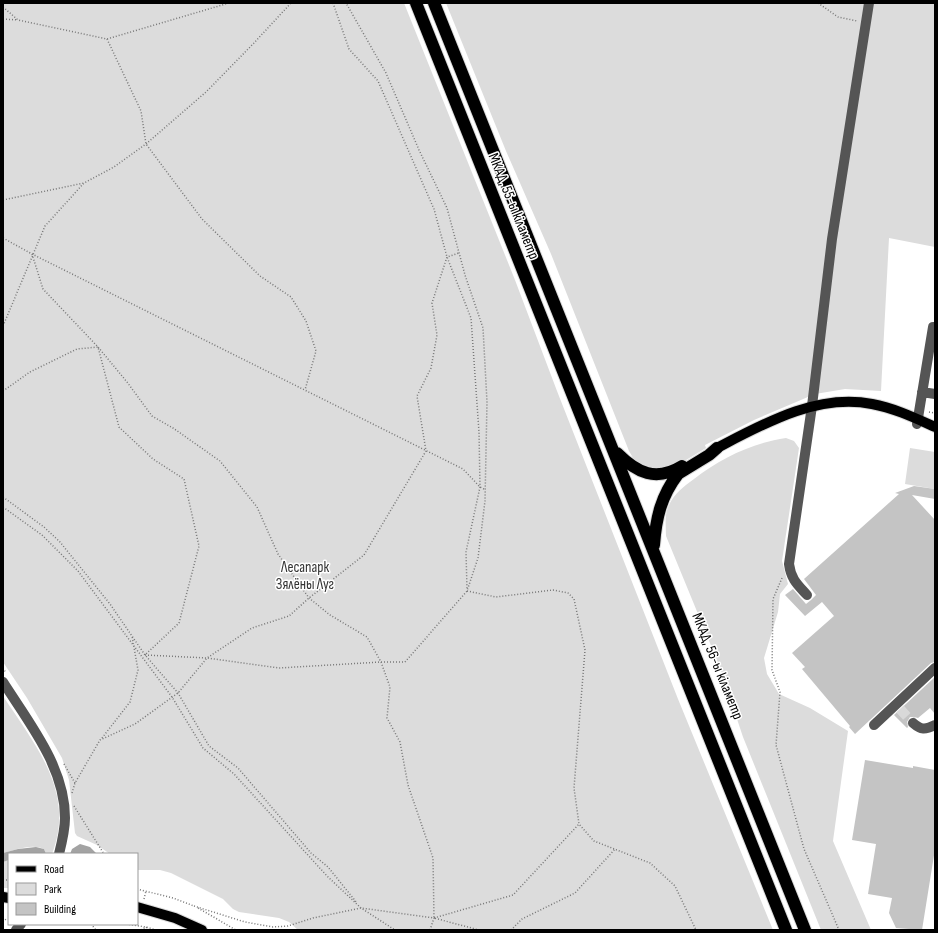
<svg xmlns="http://www.w3.org/2000/svg" width="938" height="933" font-family="'Sofia Sans Condensed',sans-serif">
<style>
.green{fill:#dcdcdc}
.water{fill:#a3a3a3}
.building{fill:#c4c4c4}
.lines{fill:none;stroke-linecap:round;stroke-linejoin:round}
.minor-tunnel{stroke:#d9d9d9;stroke-width:10;stroke-dasharray:10 5;stroke-linecap:butt}
.major-casing{stroke:#dbdbdb;stroke-width:12}
.highway-casing{stroke:#dbdbdb;stroke-width:14}
.path{stroke:#777;stroke-width:1.5;stroke-dasharray:1 2;stroke-linecap:butt}
.minor{stroke:#555;stroke-width:10}
.major{stroke:#000;stroke-width:10}
.highway{stroke:#000;stroke-width:12}
.labels{text-anchor:middle;stroke-width:3;stroke-linejoin:round;paint-order:stroke}
.street-label{font-size:15px;fill:#000;stroke:#fff}
.park-label{font-size:15px;fill:#333;stroke:#fff}
</style>
<rect width="100%" height="100%" fill="#fff"/>
<path class="green" d="M3 3H404L515 280 557 391 678 699 773 930H298L289 922 279 918 239 912 233 909 223 899 171 873 160 870H137V854H110L97 845 77 836 75 833 69 780 62 758 27 698 3 662Z
M446 3H935V247L889 238 881 391 845 389 815 394 754 420 705 445 706 448 666 472 649 470 636 463 629 451 551 254 506 151Z
M786 438 794 441 799 448 782 561 788 584 780 594 778 612 764 658 767 674 779 694 810 708 848 731 833 841 871 930H821L743 737 719 665 666 536C666 526 664 515 669 505 674 494 684 486 694 479 721 458 752 443 786 438Z
M910 448 935 452V489L905 484Z
M3 696C35 745 76 792 52 854H46L44 849C32 843 15 850 3 853Z
M9 860V888H3V862Z"/>
<path class="water" d="M80 844 90 847 97 854H70L72 849Z
M36 847 44 849 46 854H9V860L3 862V853L18 849Z"/>
<path class="building" d="M914 486 935 489V499L912 495 935 520V662L931 663 855 734 849 727 850 726 802 669 805 667 792 653 834 616 822 602 805 616 785 595 793 589 806 604 811 600 816 595 804 579 899 494 895 493Z
M935 677V714L930 708 918 718 914 717H910L907 722 908 727 907 728 894 715Z
M865 760 913 768V766L935 770V849L922 930 896 928 889 913 892 898 868 894 876 844 852 840Z"/>
<g class="lines">
<path class="minor-tunnel" d="M900 709 913 723"/>
<g class="major-casing">
<path id="major" d="M717 448C763 424 817 393 872 404 894 408 915 418 935 427
M3 897 9 898
M137 907 175 918 202 930"/>
</g>
<g class="highway-casing">
<path id="highway" d="M416 3 786 930
M434 3 805 930
M617 453C637 473 656 482 682 466
M654 545C656 518 661 496 678 474L709 455 717 448"/>
</g>
<path class="path" d="M333 3 349 49 378 81 434 209 447 257 471 318 479 432 480 487 466 552 467 589
M818 3 838 17 857 21
M3 7 18 20 107 39 229 3
M3 19 18 20
M107 39 141 111 146 144 202 219 260 276 291 297 306 321 316 351 305 390
M3 200 84 183
M3 238 32 254 463 469 480 487 484 489
M32 254 43 289 98 347 127 382 152 416 173 428 220 461 257 507 278 554 309 598 330 615 367 637 381 662 390 687 387 718 400 742 408 785 433 858 434 918 479 930
M3 326 45 226 84 183 114 167 146 144 206 92 253 44 291 3
M3 391 30 372 77 349 98 347 119 427 153 459 184 479 199 546 179 623 146 654
M929 412 935 413
M3 497 44 527 60 542 110 604 145 655 178 693 209 746 238 768 311 853 328 867 357 903
M3 507 42 535 78 571 172 697 203 748 234 774 327 876 361 908 395 930
M782 578 773 599 772 670 780 692 776 745 804 849 839 930
M467 591 496 597 553 590 568 593 574 599 585 650 574 788 579 824 594 841 650 863 675 886 696 930
M145 655 207 658 252 628 289 616 309 598 364 555 426 451 417 396 431 368 437 335 432 303 447 257 459 253
M3 668 6 673
M102 738 130 702 138 670 132 636
M64 764 75 783
M72 793 75 783 100 740 135 724 178 693 207 658 279 668 381 662H405L467 591 478 558 485 501 487 402 483 328 465 275 447 208 419 150 386 73 346 3
M74 806 104 854
M3 880H9
M137 889 173 898 194 906
M144 899 146 891
M194 906 245 922 273 927 288 926 313 918 361 908 434 918 513 895 579 824
M198 908 236 930
M3 922 7 918
M91 924 96 930
M126 924 146 927 156 930
M141 930 146 927 149 930
M430 930 434 918
M511 930 522 919 575 893 615 849"/>
<path class="minor" d="M922 392 935 394
M917 424 933 327H935
M807 595C797 584 791 579 789 564L812 406 832 239 869 3
M3 682C29 723 65 767 65 818 65 830 62 842 59 854
M913 723C921 730 925 730 935 725
M874 725 935 668
M16 930 21 924"/>
<use href="#major" class="major"/>
<use href="#highway" class="highway"/>
</g>
<g class="labels">
<g class="street-label">
<text transform="translate(514 206) rotate(68)" y="5">МКАД, 55-ы кіламетр</text>
<text transform="translate(718 666) rotate(68)" y="5">МКАД, 56-ы кіламетр</text>
</g>
<g class="park-label">
<text x="305" y="572">Лесапарк<tspan x="305" dy="17">Зялёны Луг</tspan></text>
</g>
</g>
<rect width="938" height="933" fill="none" stroke="#000000" stroke-width="8"/>
<rect x="8" y="853" width="130" height="72" fill="#ffffff" stroke="#999999"/>
<rect x="16" y="866" width="20" height="6" fill="#000000" stroke="#999999"/>
<text x="44" y="873" font-size="12" fill="#000000">Road</text>
<rect x="16" y="883" width="20" height="12" fill="#dcdcdc" stroke="#999999"/>
<text x="44" y="893" font-size="12" fill="#000000">Park</text>
<rect x="16" y="903" width="20" height="12" fill="#c4c4c4" stroke="#999999"/>
<text x="44" y="913" font-size="12" fill="#000000">Building</text>
</svg>
